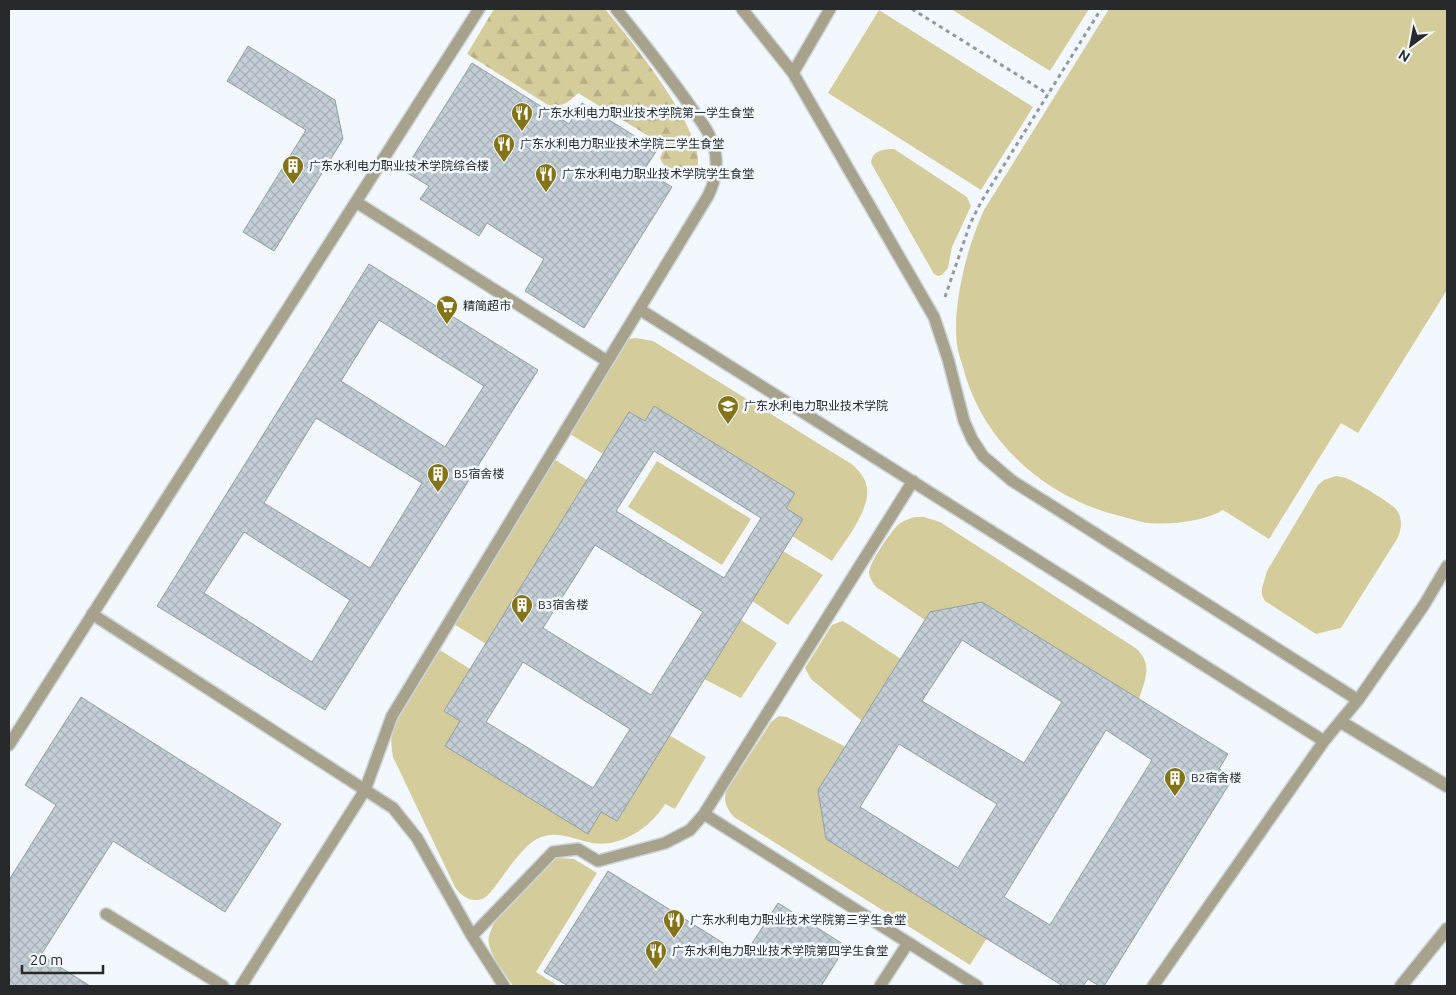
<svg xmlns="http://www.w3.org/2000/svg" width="1456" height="995" font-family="Ubuntu,'Noto Sans SC',sans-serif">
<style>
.green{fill:#d4cc9b}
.forest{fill:url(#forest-firs)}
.building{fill:url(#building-cross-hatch);stroke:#939da4;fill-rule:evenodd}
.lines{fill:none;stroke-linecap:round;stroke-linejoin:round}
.service-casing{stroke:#cdd3d8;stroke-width:14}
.minor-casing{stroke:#cdd3d8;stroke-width:15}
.path{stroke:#94999d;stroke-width:3;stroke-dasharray:4 4;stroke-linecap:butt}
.service{stroke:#a6a28c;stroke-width:11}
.minor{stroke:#a6a28c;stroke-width:12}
.labels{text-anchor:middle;stroke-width:5;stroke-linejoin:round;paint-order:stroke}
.poi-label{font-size:12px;fill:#262a2d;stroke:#f2f8fd;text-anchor:start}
</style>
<defs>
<pattern id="forest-firs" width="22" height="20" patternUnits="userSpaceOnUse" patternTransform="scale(1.25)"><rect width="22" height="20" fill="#d4cc9b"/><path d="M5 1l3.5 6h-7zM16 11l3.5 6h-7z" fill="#b6af86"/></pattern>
<pattern id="building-cross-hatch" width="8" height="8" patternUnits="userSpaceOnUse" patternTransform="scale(1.25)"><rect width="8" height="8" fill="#c3ced5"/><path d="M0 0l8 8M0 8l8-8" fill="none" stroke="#a7b1b7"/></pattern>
</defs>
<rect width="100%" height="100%" fill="#f2f8fd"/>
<path class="green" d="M951 9H1089L1050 71Z
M1109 9H1447V290L1358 433 1341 423 1269 539 1223 510C1203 522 1165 526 1142 522 1135 520 1127 518 1120 516 1046 498 982 442 963 367 961 360 958 353 957 345 952 305 967 247 984 210Z
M879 10 1033 107 981 190 828 93Z
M889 149H894L967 197 971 206 952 247 948 268 942 275 938 276 934 274 871 163C872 152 880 150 889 149Z
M636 338 653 341 853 465C860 472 866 479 867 488 870 511 844 542 832 561L792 536 803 519 786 508 795 493 654 407 645 421 629 412 603 454 565 431 621 343 628 339Z
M551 457 587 480 486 644 449 621Z
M657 461 751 519 722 565 628 507Z
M1336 476C1340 477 1345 477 1348 479 1358 483 1389 502 1396 509 1403 518 1402 529 1397 539L1341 628 1316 634 1265 601 1262 595V588L1267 571 1318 485 1324 480Z
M915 517H924L940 522 1137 649C1153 666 1145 679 1139 699L982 602 931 612 925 620 876 587C873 583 870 579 869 573 869 563 890 533 897 526 902 521 908 519 915 517Z
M783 551 823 575 788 625 752 601Z
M741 620 777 643 741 698 704 679Z
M842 621 848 624 901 659 862 721 811 679 805 668 832 625Z
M440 650 470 669 444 711 460 721 445 746 588 834 601 812 617 821 669 735 706 757 675 809 665 804C651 827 621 848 592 843 573 839 556 829 537 839 522 847 507 871 497 884 493 889 489 895 484 898 472 904 461 896 455 887L393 757C391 745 390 735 395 724Z
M779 716 787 717 846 747 818 790 987 938 970 965 734 817C727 809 722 800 727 790L771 722Z
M558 858 574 859 597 873 536 972 558 986H513C506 975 491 957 489 944 487 937 491 931 493 925L536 870 550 859Z"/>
<path class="forest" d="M494 9H605C621 28 730 159 689 177 677 183 664 168 660 158L665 146 578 93C569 102 562 108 548 105L467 54Z"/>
<path class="building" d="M248 46 335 100 343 139 274 251 243 232 306 130 227 81Z
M472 63 569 124 582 103 657 150 644 170 672 187 584 328 525 291 544 259 487 223 479 236 420 199 429 186 404 171Z
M369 264 538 370 325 710 157 606ZM379 320 484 386 445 447 341 381ZM316 418 422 483 370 568 264 503ZM244 532 350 600 312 662 204 593Z
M654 406 795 493 786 508 803 519 617 821 601 812 588 834 445 746 460 721 444 711 629 412 645 421ZM654 451 761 518 724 578 616 511ZM595 545 703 612 651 695 543 628ZM523 662 630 729 593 788 486 722Z
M982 602 1228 754 1219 769 1233 778 1104 986H1099L1088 979 1083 986H1063L826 839 818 790 930 612ZM962 640 1062 702 1024 763 922 701ZM1106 730 1152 760 1050 925 1004 897ZM899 744 997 804 958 868 860 807Z
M81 697 281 824 225 912 113 841 41 955 90 986H9V880L56 805 25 785Z
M608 871 744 956 778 903 846 946 821 986H568L544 972Z"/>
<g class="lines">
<g class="service-casing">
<path id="service" d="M742 9 793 73 934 317 948 359 964 421 972 439 983 456 1011 480 1358 700
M793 73 830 9
M356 202 607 361
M639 309 1324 741
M92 614 393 808 417 838 472 936 504 986
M9 745 479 9
M704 814 977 986
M106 914 223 986
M472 936 553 852 578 849 598 861 665 843 690 830 704 814 913 481
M241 986 365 790 392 716 708 196C716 180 719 161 713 144 709 130 699 119 691 107 667 73 642 41 616 9
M880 986 908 943
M1153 986 1324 741 1358 700 1424 605 1447 566"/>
</g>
<g class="minor-casing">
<path id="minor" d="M1341 722 1447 786
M1401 986 1447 929"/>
</g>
<path class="path" d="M912 9 1048 94
M945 297 970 224 981 202 1101 9"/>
<use href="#service" class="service"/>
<use href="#minor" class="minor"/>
</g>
<defs>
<g id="restaurant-pin" transform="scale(1.125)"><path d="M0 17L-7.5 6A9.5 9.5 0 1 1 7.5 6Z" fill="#837417" stroke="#f2f8fd"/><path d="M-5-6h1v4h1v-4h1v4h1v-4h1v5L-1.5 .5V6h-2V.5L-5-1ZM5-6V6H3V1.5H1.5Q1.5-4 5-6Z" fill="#fff"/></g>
<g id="building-pin" transform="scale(1.125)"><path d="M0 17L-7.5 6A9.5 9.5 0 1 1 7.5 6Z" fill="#837417" stroke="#f2f8fd"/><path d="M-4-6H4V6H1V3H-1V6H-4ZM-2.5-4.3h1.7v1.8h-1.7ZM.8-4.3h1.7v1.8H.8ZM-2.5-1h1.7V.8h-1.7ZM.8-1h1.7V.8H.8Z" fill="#fff"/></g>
<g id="supermarket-pin" transform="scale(1.125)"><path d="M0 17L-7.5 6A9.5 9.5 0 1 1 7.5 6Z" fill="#837417" stroke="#f2f8fd"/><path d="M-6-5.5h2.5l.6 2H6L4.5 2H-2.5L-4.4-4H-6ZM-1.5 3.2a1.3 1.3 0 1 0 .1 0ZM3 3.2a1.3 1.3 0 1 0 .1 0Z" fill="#fff"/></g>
<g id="university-pin" transform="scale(1.125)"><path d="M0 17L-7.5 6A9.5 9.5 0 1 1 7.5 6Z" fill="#837417" stroke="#f2f8fd"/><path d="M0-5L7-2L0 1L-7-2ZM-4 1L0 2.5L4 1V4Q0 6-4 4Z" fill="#fff"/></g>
</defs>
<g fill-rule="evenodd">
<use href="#restaurant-pin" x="522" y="113"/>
<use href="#restaurant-pin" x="504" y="144"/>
<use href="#building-pin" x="293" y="166"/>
<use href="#restaurant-pin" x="546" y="174"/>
<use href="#supermarket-pin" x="447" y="306"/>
<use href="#university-pin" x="728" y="406"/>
<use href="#building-pin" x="438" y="474"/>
<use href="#building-pin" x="522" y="605"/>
<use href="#building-pin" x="1175" y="778"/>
<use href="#restaurant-pin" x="674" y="920"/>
<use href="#restaurant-pin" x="656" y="951"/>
</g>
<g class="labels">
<g class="poi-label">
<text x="538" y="117">广东水利电力职业技术学院第一学生食堂</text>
<text x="520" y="148">广东水利电力职业技术学院二学生食堂</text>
<text x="309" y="170">广东水利电力职业技术学院综合楼</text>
<text x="562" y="178">广东水利电力职业技术学院学生食堂</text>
<text x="463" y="310">精简超市</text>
<text x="744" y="410">广东水利电力职业技术学院</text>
<text x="454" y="478">B5宿舍楼</text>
<text x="538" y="609">B3宿舍楼</text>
<text x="1191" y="782">B2宿舍楼</text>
<text x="690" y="924">广东水利电力职业技术学院第三学生食堂</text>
<text x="672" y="955">广东水利电力职业技术学院第四学生食堂</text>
</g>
</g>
<rect width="1456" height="995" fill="none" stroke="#262a2d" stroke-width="20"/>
<g transform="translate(1411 45) rotate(212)" stroke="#f2f8fd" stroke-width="4" paint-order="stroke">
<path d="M0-4L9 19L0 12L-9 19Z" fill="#262a2d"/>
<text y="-8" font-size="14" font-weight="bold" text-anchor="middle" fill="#262a2d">N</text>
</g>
<path d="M22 965v8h81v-8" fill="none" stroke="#262a2d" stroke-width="2.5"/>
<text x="30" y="965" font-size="15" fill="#262a2d" stroke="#f2f8fd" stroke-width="4" paint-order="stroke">20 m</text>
</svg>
